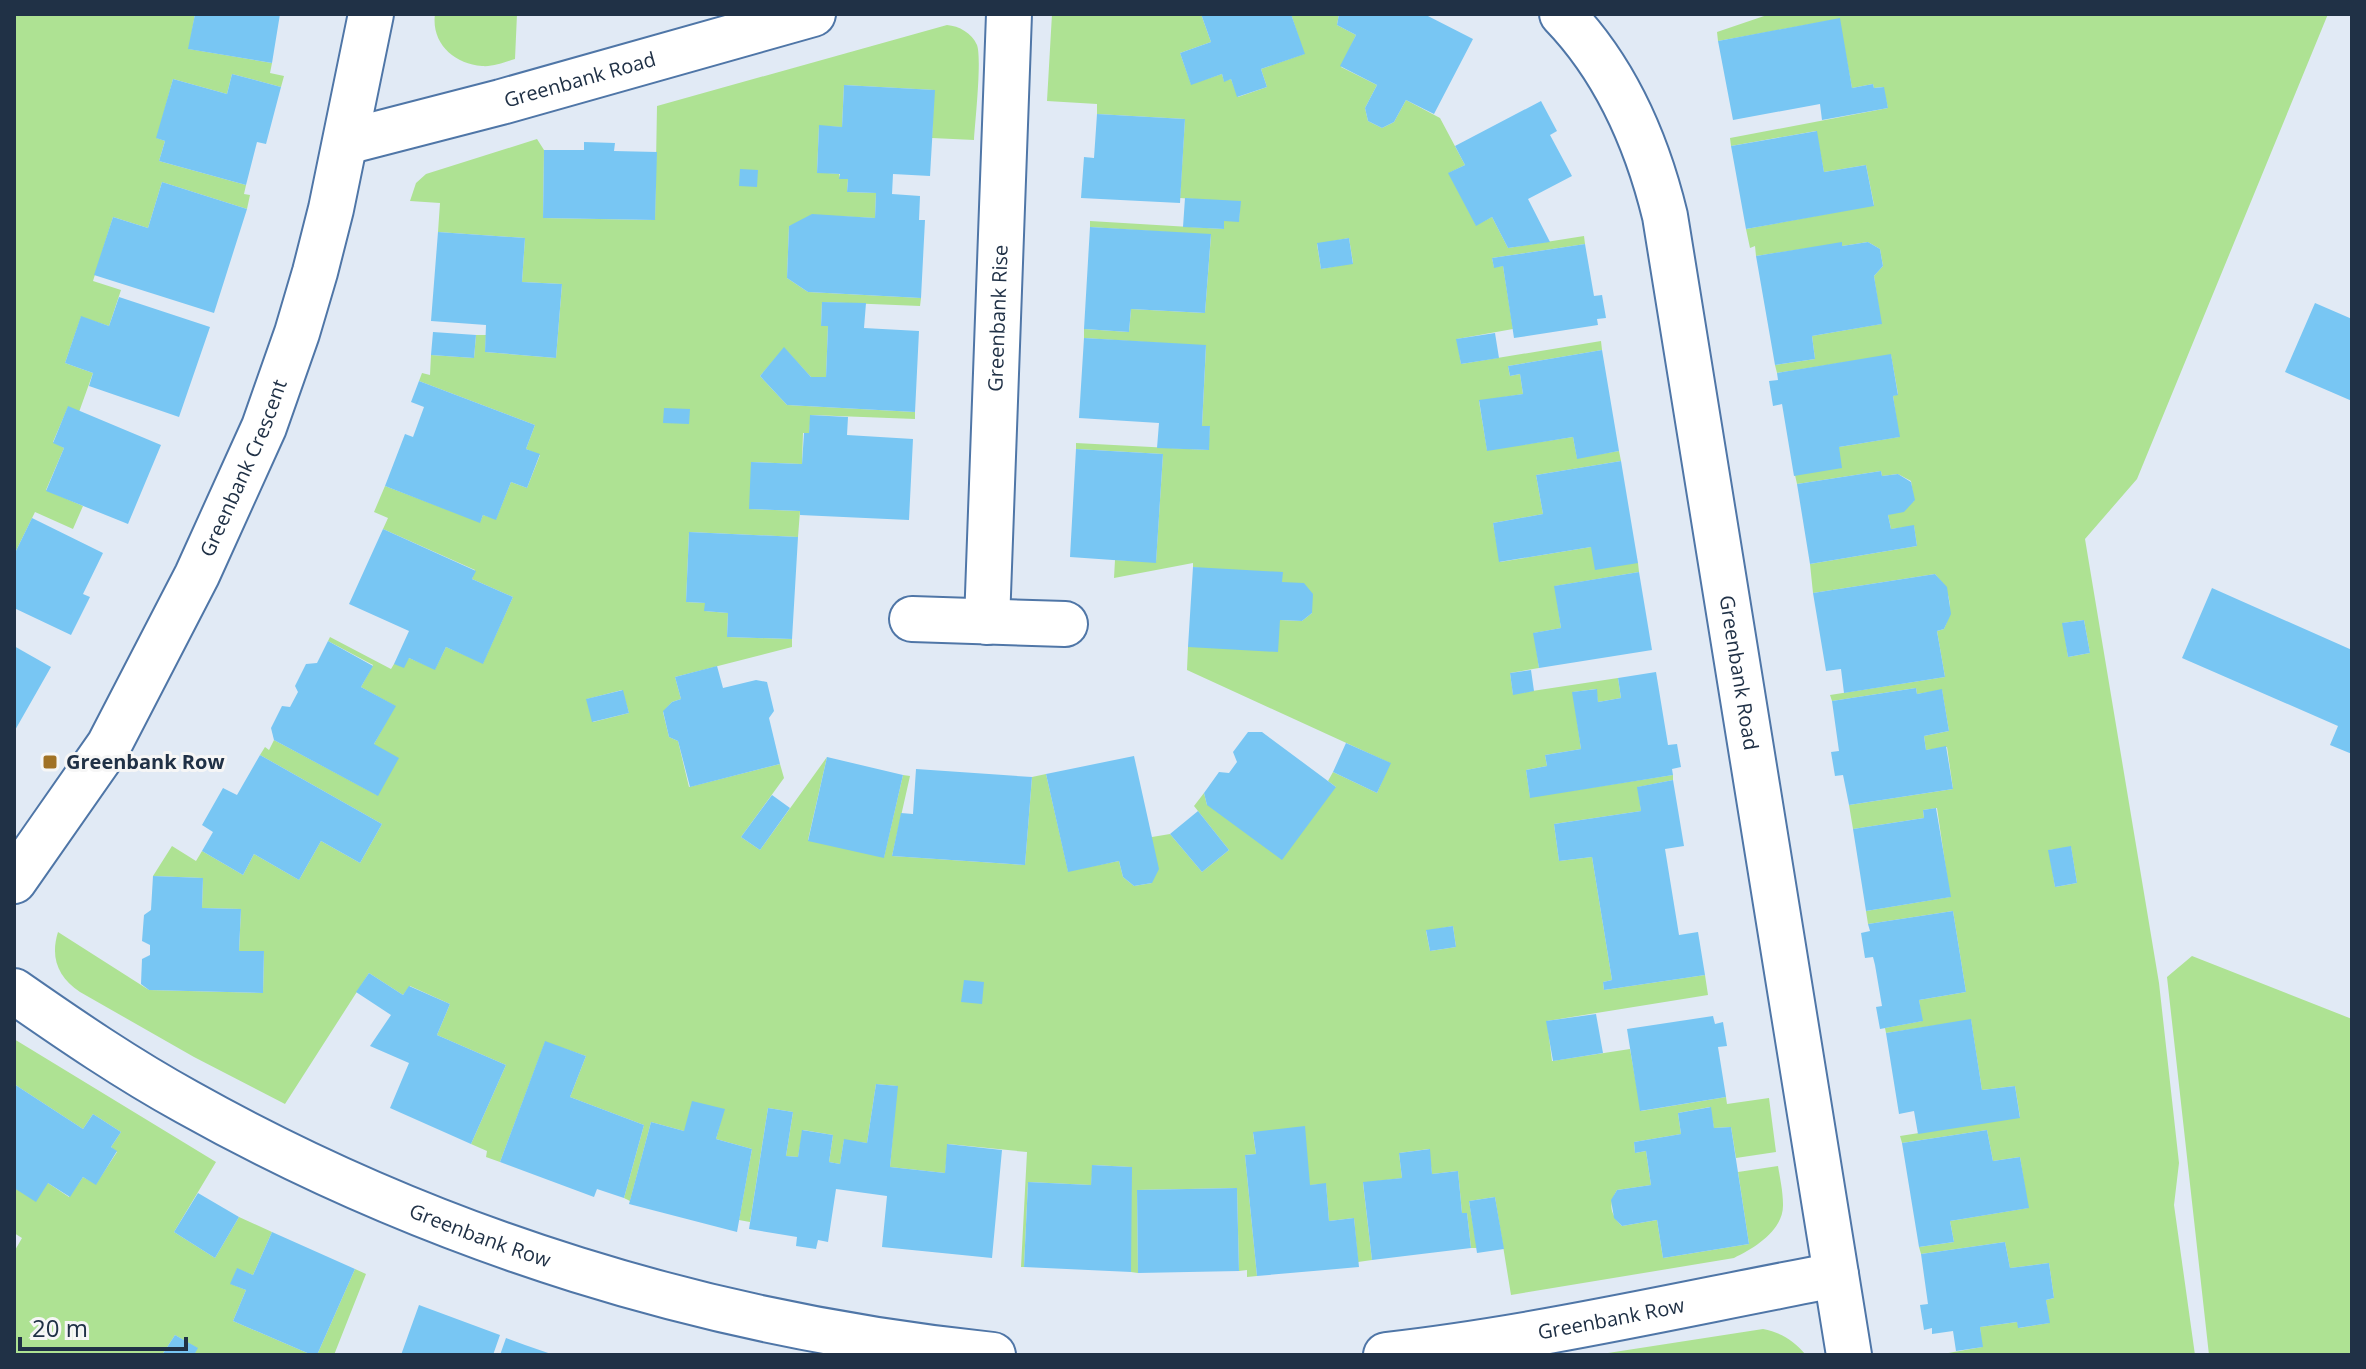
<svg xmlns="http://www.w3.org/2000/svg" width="2366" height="1369" font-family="'Open Sans',sans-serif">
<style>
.green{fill:#aee293;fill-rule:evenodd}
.building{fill:#78c6f3}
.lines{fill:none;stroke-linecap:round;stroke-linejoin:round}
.minor-casing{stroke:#4f76a7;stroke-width:48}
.minor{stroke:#fff;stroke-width:44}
.poi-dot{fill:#a17225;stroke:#f6f6f6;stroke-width:3}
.labels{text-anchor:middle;stroke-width:6;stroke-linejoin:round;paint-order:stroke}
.street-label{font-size:20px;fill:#203146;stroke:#f6f6f6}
.poi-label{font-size:20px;font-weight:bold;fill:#203146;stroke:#f6f6f6;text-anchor:start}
</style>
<rect width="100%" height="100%" fill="#e1eaf5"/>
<path class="green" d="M14 14H195L189 49 272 63 270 73 284 76 281 87 232 74 227 94 173 79 157 138 165 141 159 161 246 185 244 194 250 195 247 209 162 182 148 228 113 217 93 281 121 290 109 326 81 317 65 363 93 373 79 412 68 407 53 442 64 448 46 490 83 506 73 529 35 512 14 555Z
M435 14H517L515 59C505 62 493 67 482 66 454 64 431 43 435 14Z
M1052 14H1201L1211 42 1180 53 1191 84 1222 74 1224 81 1231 79 1238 97 1267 87 1261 69 1304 54 1291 14H1339L1337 25 1356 35 1341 67 1377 85 1365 108 1368 121 1382 128 1394 122 1406 100 1440 118 1465 165 1449 173 1476 225 1492 217 1508 248 1584 236 1585 244 1492 258 1494 267 1503 266 1513 329 1457 339 1461 364 1601 341 1602 350 1508 366 1510 376 1520 374 1523 394 1479 401 1487 450 1573 437 1577 458 1619 451 1621 461 1536 475 1543 514 1493 523 1500 562 1591 547 1638 563 1639 572 1555 586 1561 628 1534 633 1539 668 1510 673 1513 694 1618 678 1621 698 1598 702 1596 689 1573 692 1581 749 1545 755 1547 766 1526 770 1530 797 1673 775V780L1638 787 1641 811 1554 824 1559 861 1592 857 1612 980 1603 982 1604 990 1705 975 1708 995 1547 1021 1552 1061 1630 1049 1641 1111 1726 1097 1727 1104 1769 1098 1776 1152 1736 1158 1731 1127 1714 1128 1710 1107 1678 1113 1681 1134 1634 1142 1635 1153 1646 1151 1651 1185 1617 1190C1608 1205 1610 1214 1622 1226L1657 1220 1663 1258 1749 1244 1738 1172 1778 1166C1780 1178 1783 1192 1783 1204 1784 1230 1755 1248 1734 1258L1511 1295 1495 1197 1469 1201 1477 1248H1471L1467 1213H1462L1458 1171 1432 1174 1429 1149 1399 1153 1402 1178 1363 1183 1372 1260 1358 1262 1354 1218 1329 1221 1326 1184 1310 1185 1253 1133 1256 1154 1245 1155 1257 1276 1247 1277V1270L1239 1271 1237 1188 1137 1190 1138 1273 1131 1272V1167L1093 1165 1091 1185 1028 1182 1024 1267H1021L1027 1152 948 1144 945 1173 890 1167 897 1086 876 1084 867 1143 844 1140 840 1164 829 1162 833 1135 803 1130 798 1157 786 1156 793 1112 768 1108 750 1222 739 1220 752 1149 716 1139 724 1109 684 1131 651 1122 630 1201 624 1198 644 1125 570 1097 586 1056 545 1042 500 1162 486 1157 487 1151 471 1144 506 1065 437 1035 450 1004 410 986 403 995 369 973 285 1104 194 1057 80 992C58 977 50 958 58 932L149 990 263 993 264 952 239 951 241 909 202 908 203 878 153 876 172 846 196 861 202 851 243 875 254 854 299 880 321 841 360 863 382 824 260 755 265 747 269 750 274 740 377 795 374 744 395 706 361 687 373 665 328 641 330 637 391 669 394 664 409 658 435 669 446 647 483 663 513 597 472 579 475 570 383 529 388 518 374 512 385 486 480 522 483 515 496 519 511 482 527 488 540 455 526 449 535 425 419 381 422 373 430 375 431 355 474 358 476 335H486L485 352 556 358 562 284 522 282 525 238 438 232 440 203 410 201 416 183 426 174 537 139 544 150 543 218 655 220 657 106 947 25C959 26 972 33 977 45 982 59 975 122 974 140L932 138 934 90 844 85 842 127 819 126 817 172 839 174 840 178 848 179 847 192 876 193 875 218 835 216 789 226 787 278 808 292 921 298 920 306 822 302 821 326H828L826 377H811L784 348 760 376 787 405 915 412V419L811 415 809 433H803L802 464 752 462 750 509 800 511 798 537 689 532 686 602 705 603V611L728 613 727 637 792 639V647L675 677 681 699 672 702 663 712 669 737 678 741 689 787 780 764 784 778 741 837 760 850 827 757 808 840 884 857 903 775 910 776 892 856 1025 865 1032 777 1046 774 1068 871 1119 861 1123 877 1134 886 1152 883V837L1170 834 1202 872 1229 850 1194 806 1204 793 1207 805 1336 787 1328 781 1333 772 1377 793 1390 763 1187 670 1188 647 1280 620 1302 621 1312 613 1282 582 1193 567V563L1114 578 1115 560 1156 562 1163 454 1076 449V443L1208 450 1210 427 1202 426 1206 346 1084 338V329L1129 332 1131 309 1205 313 1211 235 1090 227V221L1223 229 1224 221H1239L1240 202 1180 198 1185 119 1097 114V104L1047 101ZM1349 238 1353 263 1321 269 1317 244ZM622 690 629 713 593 722 587 699ZM1453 926 1456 947 1430 951 1426 931Z
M1770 14H2328L2137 479 2085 539 2159 983 2179 1163 2174 1205 2195 1355H1937L1982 1347 1980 1327 2017 1322 2019 1328 2049 1323 2046 1300 2054 1298 2049 1263 2010 1268 2005 1242 1921 1254 1919 1247 1954 1242 1950 1221 2028 1208 2020 1157 1993 1161 1987 1130 1902 1143 1900 1136 2020 1117 2015 1086 1982 1090 1971 1020 1886 1033 1885 1028 1922 1021 1919 1000 1966 992 1953 911 1868 924 1866 911 1950 897 1937 808 1923 810 1924 818 1853 829 1849 805 1953 789 1947 747 1926 750 1924 736 1949 731 1942 690 1917 694 1916 688 1832 701 1830 695 1945 677 1937 631 1944 629C1954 608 1951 591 1935 574L1813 593 1810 564 1917 546 1914 526 1891 529 1888 515 1914 501 1911 481 1898 474 1882 476 1881 471 1797 484 1795 475 1839 447 1899 437 1893 396 1898 394 1891 355 1777 373 1775 365 1815 359 1812 336 1881 324 1874 276 1883 266 1880 249 1868 242 1842 246V243L1756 256 1755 246 1750 248 1746 229 1874 205 1866 165 1824 172 1816 131 1731 146 1730 138 1888 108 1883 87 1874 88 1873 84 1852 88 1839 19 1718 41 1717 32ZM2084 620 2090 653 2068 657 2063 623ZM2071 847 2077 883 2055 887 2049 850Z
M2192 956 2352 1019V1355H2209L2167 977Z
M14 1039 216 1162 174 1232 215 1258 239 1217 272 1232 253 1275 237 1269 231 1284 246 1290 233 1321 312 1355H194L197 1348 175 1335 162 1355H14V1252L22 1238 14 1233V1188L48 1183 69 1197 83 1177 96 1184 117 1152 111 1147 121 1132 93 1114 83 1129 14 1084Z
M355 1269 366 1274 334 1355H317Z
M1763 1329C1782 1333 1793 1340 1806 1355H1595Z"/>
<path class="building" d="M195 14H280L272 63 188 49Z
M1201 14H1291L1305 54 1261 69 1267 87 1237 97 1231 79 1224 82 1222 74 1191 85 1180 53 1211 42Z
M1339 14H1424L1473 39 1434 114 1406 100 1394 122 1382 128 1368 121 1365 108 1377 85 1340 66 1356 35 1337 25Z
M1840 18 1852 88 1873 84 1874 88 1884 87 1888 108 1822 120 1820 104 1733 120 1718 41Z
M232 74 281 87 266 144 257 142 246 185 159 161 165 141 156 138 173 79 227 94Z
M844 85 935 90 930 176 893 174 892 194 920 196 919 220H925L921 298 808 292 787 278 789 226 812 214 875 218 876 193 847 192 848 179H839L840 174 817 173 819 125 842 127Z
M1541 101 1557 131 1550 135 1572 176 1528 199 1550 242 1508 248 1492 217 1476 226 1448 173 1465 165 1455 146Z
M1097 114 1185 119 1180 203 1081 198 1084 157 1094 158Z
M1817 131 1824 172 1866 165 1874 206 1746 229 1731 146Z
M584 142 615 143 614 151 657 152 655 220 543 218 544 150H584Z
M740 169 758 170 757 187 739 186Z
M162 182 247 209 214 313 94 275 113 217 148 228Z
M1185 198 1241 201 1239 222 1224 221V229L1183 227Z
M1090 227 1211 234 1205 313 1131 309 1129 332 1084 329Z
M438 232 525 238 522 282 562 284 556 358 485 352 486 325 431 321Z
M1349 238 1353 264 1321 269 1317 243Z
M1842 242V246L1868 242 1880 249 1883 266 1874 276 1882 324 1812 336 1815 359 1775 365 1756 256Z
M1585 244 1594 296 1602 295 1606 318 1597 319 1598 325 1514 338 1503 266 1494 268 1492 258Z
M119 297 210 327 179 417 89 386 93 373 65 363 81 316 109 326Z
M822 302 866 303 864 328 919 331 915 412 787 405 760 376 784 347 811 377H826L828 326H821Z
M2315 303 2352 319V401L2285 372Z
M433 332 476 335 474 358 431 355Z
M1495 333 1499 358 1461 364 1456 339Z
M1084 338 1206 345 1202 426H1210L1209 450 1157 448 1159 423 1079 418Z
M1602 350 1619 451 1577 459 1573 437 1487 451 1479 400 1523 394 1520 374 1510 376 1508 366Z
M1891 354 1898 395 1893 396 1900 437 1839 447 1842 468 1794 476 1782 404 1773 406 1769 381 1778 380 1777 373Z
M419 381 535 425 526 449 540 454 527 488 511 482 496 520 483 515 480 523 385 486 405 434 413 437 424 407 411 402Z
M68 406 161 445 128 524 46 491 64 448 53 443Z
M664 408 690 409 689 424 663 423Z
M810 415 848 417 847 435 913 439 909 520 800 515V511L749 509 751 462 802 464 804 433H809Z
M1076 449 1163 454 1156 563 1070 557Z
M1621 461 1638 563 1595 570 1591 547 1499 562 1493 523 1543 514 1536 475Z
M1881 471 1882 476 1898 474 1911 482 1915 500 1904 512 1888 515 1891 529 1914 525 1917 546 1810 564 1797 484Z
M32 518 103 553 83 594 90 597 71 635 14 608V555Z
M383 529 476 571 472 579 513 597 483 664 446 647 435 670 409 658 404 668 394 664 409 631 349 604Z
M689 532 798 537 792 639 727 637 728 613 704 611 705 603 686 602Z
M1193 567 1283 572 1282 582 1304 583 1313 594 1312 613 1302 621 1280 620 1278 652 1188 647Z
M1639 572 1652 650 1539 668 1533 633 1561 628 1554 586Z
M1935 574 1947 587 1951 614 1944 629 1937 631 1945 677 1844 693 1841 669 1826 671 1813 593Z
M2212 588 2352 650V754L2330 745 2338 726 2182 658Z
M2084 620 2090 653 2068 657 2062 623Z
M328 641 373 666 361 687 396 706 374 744 399 758 378 796 274 740 271 728 282 706 290 707 298 692 295 686 306 664 317 663Z
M14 646 51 667 14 732Z
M717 666 723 688 756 680 767 682 774 711 769 718 780 764 690 787 678 741 669 737 663 711 672 702 681 699 675 677Z
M1531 670 1534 691 1513 695 1510 673Z
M1656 672 1668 745 1677 744 1681 767 1672 769 1673 775 1530 798 1526 770 1547 766 1545 755 1581 749 1572 692 1597 689 1598 702 1621 698 1618 678Z
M1916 688 1917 694 1942 689 1949 731 1924 736 1926 750 1946 746 1953 789 1849 805 1843 775 1835 776 1831 752 1839 751 1832 701Z
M623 690 629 713 592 722 586 699Z
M1248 732H1262L1336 787 1282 860 1207 805 1204 793 1219 772 1229 773 1237 762 1233 752Z
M1346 743 1391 763 1377 793 1333 772Z
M260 755 382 824 360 863 321 841 299 880 254 854 243 875 202 851 213 832 202 825 223 788 237 795Z
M1134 756 1159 869 1152 883 1134 886 1123 877 1119 861 1068 872 1046 774Z
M827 757 903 775 884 858 808 841Z
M916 769 1032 777 1025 865 892 856 901 813 913 814Z
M1673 780 1684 846 1665 849 1679 935 1698 932 1705 975 1604 990 1603 982 1612 980 1592 857 1559 861 1554 824 1641 811 1637 787Z
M772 795 790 808 760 850 741 837Z
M1936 808 1951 897 1866 911 1853 829 1924 818 1923 810Z
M1198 811 1229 850 1202 872 1170 834Z
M2071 846 2077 883 2055 887 2048 850Z
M153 876 203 878 202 908 241 909 239 951H264L263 993 149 990 141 984 142 959 150 955V945L142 941 144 915 151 910Z
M1953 911 1966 992 1919 1000 1923 1021 1880 1029 1876 1007 1882 1006 1875 965 1873 957 1865 958 1861 933 1870 931 1868 924Z
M1453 926 1456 947 1430 951 1426 930Z
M369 973 403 995 409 986 450 1004 437 1035 506 1065 471 1144 390 1108 409 1063 370 1046 391 1015 356 992Z
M964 980 984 982 982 1004 961 1002Z
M1596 1014 1603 1053 1553 1061 1546 1021Z
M1713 1016 1715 1024 1723 1022 1727 1046 1718 1047 1726 1097 1640 1111 1627 1029Z
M1971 1019 1982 1090 2015 1086 2020 1118 1918 1134 1914 1111 1899 1114 1886 1033Z
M545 1041 586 1056 570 1097 644 1125 624 1198 597 1189 594 1197 500 1162Z
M14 1084 83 1129 93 1114 121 1132 111 1147 117 1151 96 1185 83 1177 70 1197 48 1183 36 1202 14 1188Z
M876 1084 898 1086 890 1167 945 1173 947 1144 1002 1150 992 1258 882 1247 887 1196 836 1189 828 1242 818 1240 816 1249 796 1246 797 1237 749 1229 768 1108 793 1112 786 1156 798 1157 802 1130 833 1135 829 1162 840 1164 844 1139 867 1143Z
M692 1101 725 1109 716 1139 752 1149 737 1232 629 1204 651 1122 684 1131Z
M1711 1107 1714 1128 1731 1127 1749 1244 1663 1258 1657 1220 1622 1226 1614 1218 1611 1200 1617 1190 1651 1185 1646 1151 1635 1153 1634 1142 1681 1134 1678 1113Z
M1305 1126 1310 1185 1326 1183 1329 1221 1354 1218 1359 1267 1257 1276 1245 1155 1256 1154 1253 1132Z
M1987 1130 1993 1161 2020 1157 2029 1208 1950 1221 1954 1242 1919 1247 1902 1143Z
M1430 1149 1432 1174 1458 1171 1462 1213H1467L1471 1248 1372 1260 1363 1182 1402 1178 1399 1153Z
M1092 1165 1132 1167 1131 1272 1024 1267 1028 1182 1091 1185Z
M1237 1188 1239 1271 1138 1273 1137 1190Z
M198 1193 239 1217 215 1258 174 1232Z
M1495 1197 1504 1249 1477 1253 1469 1201Z
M272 1232 355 1269 317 1355H312L233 1321 246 1290 230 1284 237 1268 253 1275Z
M2005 1242 2010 1268 2049 1263 2054 1298 2046 1300 2050 1323 2018 1328 2017 1322 1980 1327 1983 1347 1956 1351 1953 1331 1932 1334V1328L1924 1330 1920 1305 1928 1304 1921 1254Z
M419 1305 500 1335 493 1355H401Z
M175 1335 198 1348 194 1355H162Z
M506 1338 525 1345 554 1355H500Z"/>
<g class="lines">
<g class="minor-casing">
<g id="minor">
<path id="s1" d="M1562 14C1615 69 1647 142 1665 216L1849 1355"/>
<path id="s2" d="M346 142 501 102 813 14"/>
<path d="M912 619 1065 624"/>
<path id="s3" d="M987 622 1009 14"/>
<path id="s4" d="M14 881 109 745 197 575 264 427 297 333 315 272 331 209 371 14"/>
<path id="s5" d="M14 991C70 1030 127 1069 187 1102 435 1241 711 1326 993 1355"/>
<path id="s6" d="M1386 1355C1537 1338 1687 1303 1836 1275"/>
</g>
</g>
<use href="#minor" class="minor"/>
</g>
<rect class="poi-dot" x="42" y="754" width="16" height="16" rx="4"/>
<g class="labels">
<g class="street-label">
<text dy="7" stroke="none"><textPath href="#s2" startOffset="242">Greenbank Road</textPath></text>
<text dy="7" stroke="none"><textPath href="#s3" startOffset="304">Greenbank Rise</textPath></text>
<text dy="7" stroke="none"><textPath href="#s4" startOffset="474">Greenbank Crescent</textPath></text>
<text dy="7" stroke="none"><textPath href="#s1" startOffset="692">Greenbank Road</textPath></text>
<text dy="7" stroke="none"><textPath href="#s5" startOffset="528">Greenbank Row</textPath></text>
<text dy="7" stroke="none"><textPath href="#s6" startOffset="228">Greenbank Row</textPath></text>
</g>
<g class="poi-label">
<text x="66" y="769">Greenbank Row</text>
</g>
</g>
<rect width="2366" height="1369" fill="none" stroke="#203146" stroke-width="32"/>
<path d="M20 1337v12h166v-12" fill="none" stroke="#203146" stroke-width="4"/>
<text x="32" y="1337" font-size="24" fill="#203146" stroke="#f6f6f6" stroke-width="6" paint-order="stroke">20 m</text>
</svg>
